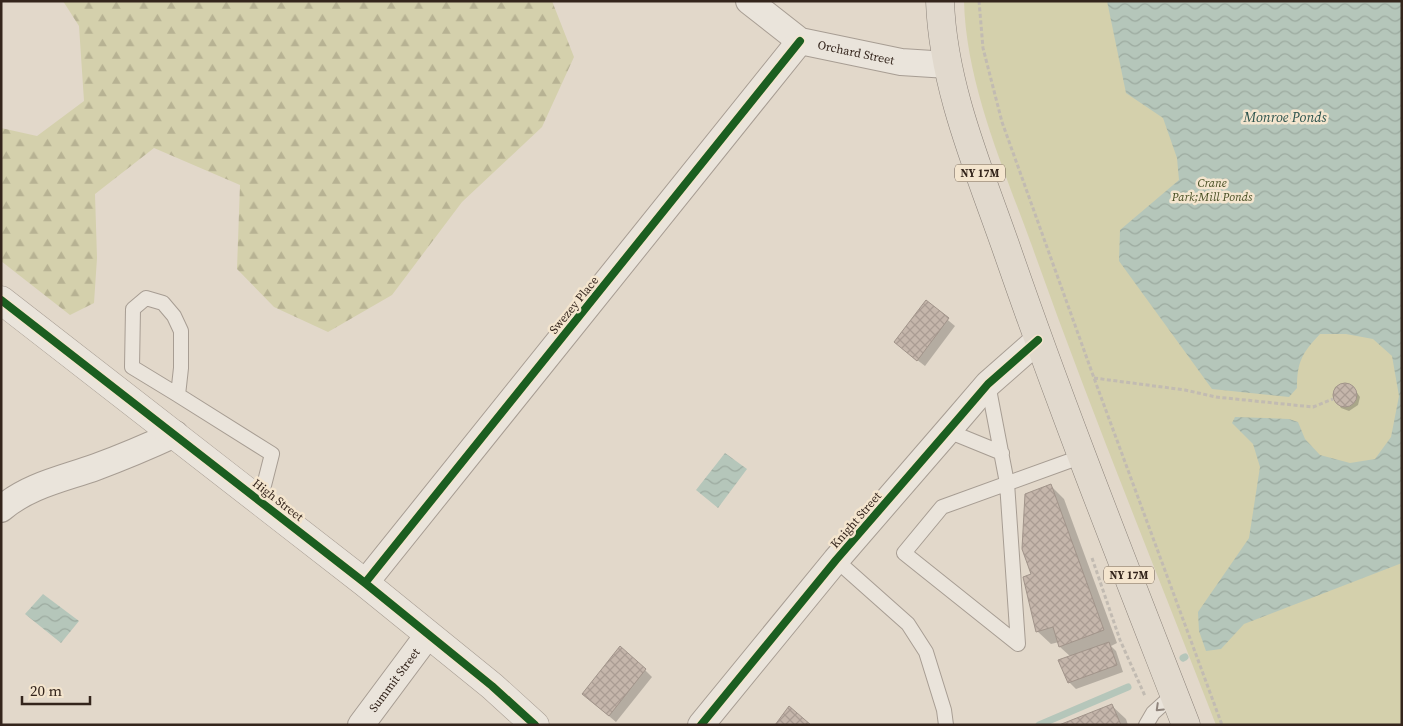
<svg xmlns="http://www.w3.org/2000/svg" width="1403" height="726" font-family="'Source Serif 4',serif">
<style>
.green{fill:#d4d0ac}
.forest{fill:url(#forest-firs)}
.water{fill:url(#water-waves)}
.shadow{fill:#0003}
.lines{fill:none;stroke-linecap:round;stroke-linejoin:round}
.stream{stroke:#b5c6ba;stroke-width:7}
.building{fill:url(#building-cross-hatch);stroke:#a1948a}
.service-casing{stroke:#a79d93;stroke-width:16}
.minor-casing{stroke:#a79d93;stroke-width:28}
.tertiary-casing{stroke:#a79d93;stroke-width:29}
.primary-casing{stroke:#8c837a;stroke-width:29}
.path{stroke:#c2bbb2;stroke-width:3;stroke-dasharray:4 2.5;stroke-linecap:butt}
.service{stroke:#eae4db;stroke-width:14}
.minor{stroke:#eae4db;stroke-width:26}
.tertiary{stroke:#eae4db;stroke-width:28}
.primary{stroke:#e1d9cd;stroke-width:28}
.cycleway-casing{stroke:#f4e5ce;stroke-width:11}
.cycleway{stroke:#1b5e20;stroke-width:8}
.oneway{stroke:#8f847c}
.labels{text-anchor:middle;stroke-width:5;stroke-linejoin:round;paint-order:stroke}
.shield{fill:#f4e5ce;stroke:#6e5f51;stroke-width:1}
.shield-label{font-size:11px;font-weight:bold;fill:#34251c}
.street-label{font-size:12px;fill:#34251c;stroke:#f4e5ce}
.park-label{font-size:12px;font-style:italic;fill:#484f23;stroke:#f4e5ce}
.water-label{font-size:14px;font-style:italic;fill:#2c534d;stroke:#f4e5ce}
</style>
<defs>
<pattern id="forest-firs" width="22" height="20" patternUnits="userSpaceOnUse" patternTransform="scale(1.25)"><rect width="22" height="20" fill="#d4d0ac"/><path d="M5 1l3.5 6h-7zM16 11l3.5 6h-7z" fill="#b7b293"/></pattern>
<pattern id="water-waves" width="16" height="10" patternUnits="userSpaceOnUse" patternTransform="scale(1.25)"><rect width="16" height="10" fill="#b5c6ba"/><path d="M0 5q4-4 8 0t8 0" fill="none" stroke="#9caa9f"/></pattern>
<pattern id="building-cross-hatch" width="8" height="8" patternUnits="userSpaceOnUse" patternTransform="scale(1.25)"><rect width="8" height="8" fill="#c5b6ab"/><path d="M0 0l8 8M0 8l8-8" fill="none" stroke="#aa9c93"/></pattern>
</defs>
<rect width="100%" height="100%" fill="#e2d8ca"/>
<path class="green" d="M964 1H1402V725H1216C1154 565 1089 407 1032 246 1004 169 966 84 964 1Z"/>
<path class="forest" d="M63 1H552L574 57 542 127 462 202 392 295 328 332 274 307 237 269 240 185 154 148 95 194 97 258 94 303 70 315 1 261V128L37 136 84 101 79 26Z"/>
<path class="water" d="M1107 1H1402V563L1244 624 1221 649 1206 651 1199 631 1198 612 1249 538 1260 467 1253 444 1232 423 1235 417 1289 419 1298 422 1305 439 1320 455 1350 463 1375 459 1391 437 1399 396 1392 356 1373 339 1346 334H1320C1302 353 1297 362 1297 388L1289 397 1212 389 1119 261 1120 230 1179 180 1177 158 1163 118 1126 93Z
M725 453 747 469 718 508 696 490Z
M43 594 79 621 61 643 25 614Z"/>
<path class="shadow" d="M926 302 955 326 925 366 903 349Z
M1343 384 1353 387 1360 397 1358 405 1349 411 1341 408 1333 395 1335 387Z
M1050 485 1064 499 1117 643 1111 646 1116 651 1123 672 1076 689 1069 682 1071 657 1060 647 1059 642 1051 644 1037 631 1033 575Z
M645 670 652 677 616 722 591 701Z
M1112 706 1126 719 1128 725H1063Z"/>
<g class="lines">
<path class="stream" d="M1183 658 1185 657
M1039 725 1128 687"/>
</g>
<path class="building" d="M926 300 949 318 917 361 894 342Z
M1333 395a12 12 0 1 1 24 0a12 12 0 1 1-24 0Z
M1051 484 1104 630 1059 647 1053 627 1036 632 1023 577 1031 574 1022 549 1025 494Z
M1109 642 1117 665 1068 683 1058 660Z
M620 646 646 669 609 716 582 694Z
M1112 704 1121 725H1059Z
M789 706 811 725H775Z"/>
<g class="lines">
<g class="service-casing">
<path id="service" d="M146 298 163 303 174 316 181 331V368L178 395 132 367 133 309Z
M988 384 1007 483 1018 644 904 553 942 507 1083 456
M178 395 272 454 260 501
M948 431 1002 453
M836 560 908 624 926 652 944 710 946 725
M1146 725 1153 713 1174 694"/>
</g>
<g class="minor-casing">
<g id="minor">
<path id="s1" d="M749 1 800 41 901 62 948 65"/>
<path d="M1 509C29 485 63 479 96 467 123 457 149 446 175 434"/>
<path d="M365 583 800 41"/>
<path id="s2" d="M361 725 428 635"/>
<path d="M701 725 836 560 958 419 988 384 1038 340"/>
</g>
</g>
<g class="tertiary-casing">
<path id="tertiary" d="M1 300 365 583 492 686 535 725"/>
</g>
<g class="primary-casing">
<path id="primary" d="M940 1C943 88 980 172 1008 253 1063 412 1125 568 1186 725"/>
</g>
<path class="path" d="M979 1 983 48 1002 122 1094 378 1222 725
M1094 378 1185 390 1216 397 1313 407 1333 399
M1092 558 1120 640 1145 696"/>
<use href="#service" class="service"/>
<use href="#minor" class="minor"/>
<use href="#tertiary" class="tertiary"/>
<use href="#primary" class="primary"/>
<g class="cycleway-casing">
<path id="cycleway" d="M1 300 365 583 492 686 535 725
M365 583 800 41
M701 725 836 560 958 419 988 384 1038 340"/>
</g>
<use href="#cycleway" class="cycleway"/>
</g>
<defs><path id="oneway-chevron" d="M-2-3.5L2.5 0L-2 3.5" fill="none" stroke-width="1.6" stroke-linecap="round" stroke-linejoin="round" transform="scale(1.25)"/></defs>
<use class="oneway" href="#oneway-chevron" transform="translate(1159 708) rotate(136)"/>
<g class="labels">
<g class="shield">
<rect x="955" y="164.5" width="50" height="17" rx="4"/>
<rect x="1104" y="566.5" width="50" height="17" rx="4"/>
</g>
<g class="shield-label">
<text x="980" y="177">NY 17M</text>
<text x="1129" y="579">NY 17M</text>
</g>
<g class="street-label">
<text dy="4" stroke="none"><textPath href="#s1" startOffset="122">Orchard Street</textPath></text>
<text transform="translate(574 305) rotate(-51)" y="4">Swezey Place</text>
<text transform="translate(278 500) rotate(38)" y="4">High Street</text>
<text transform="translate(856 520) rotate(-49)" y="4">Knight Street</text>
<text dy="4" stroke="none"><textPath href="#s2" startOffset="56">Summit Street</textPath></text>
</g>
<g class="park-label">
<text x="1212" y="187">Crane<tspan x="1212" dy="14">Park;Mill Ponds</tspan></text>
</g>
<g class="water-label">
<text x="1285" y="122">Monroe Ponds</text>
</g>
</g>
<rect width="1403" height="726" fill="none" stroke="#34251c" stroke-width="5"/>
<path d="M22 696v8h68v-8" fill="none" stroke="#34251c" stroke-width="2.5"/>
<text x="30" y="696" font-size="15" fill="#34251c" stroke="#f4e5ce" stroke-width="4" paint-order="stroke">20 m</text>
</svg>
